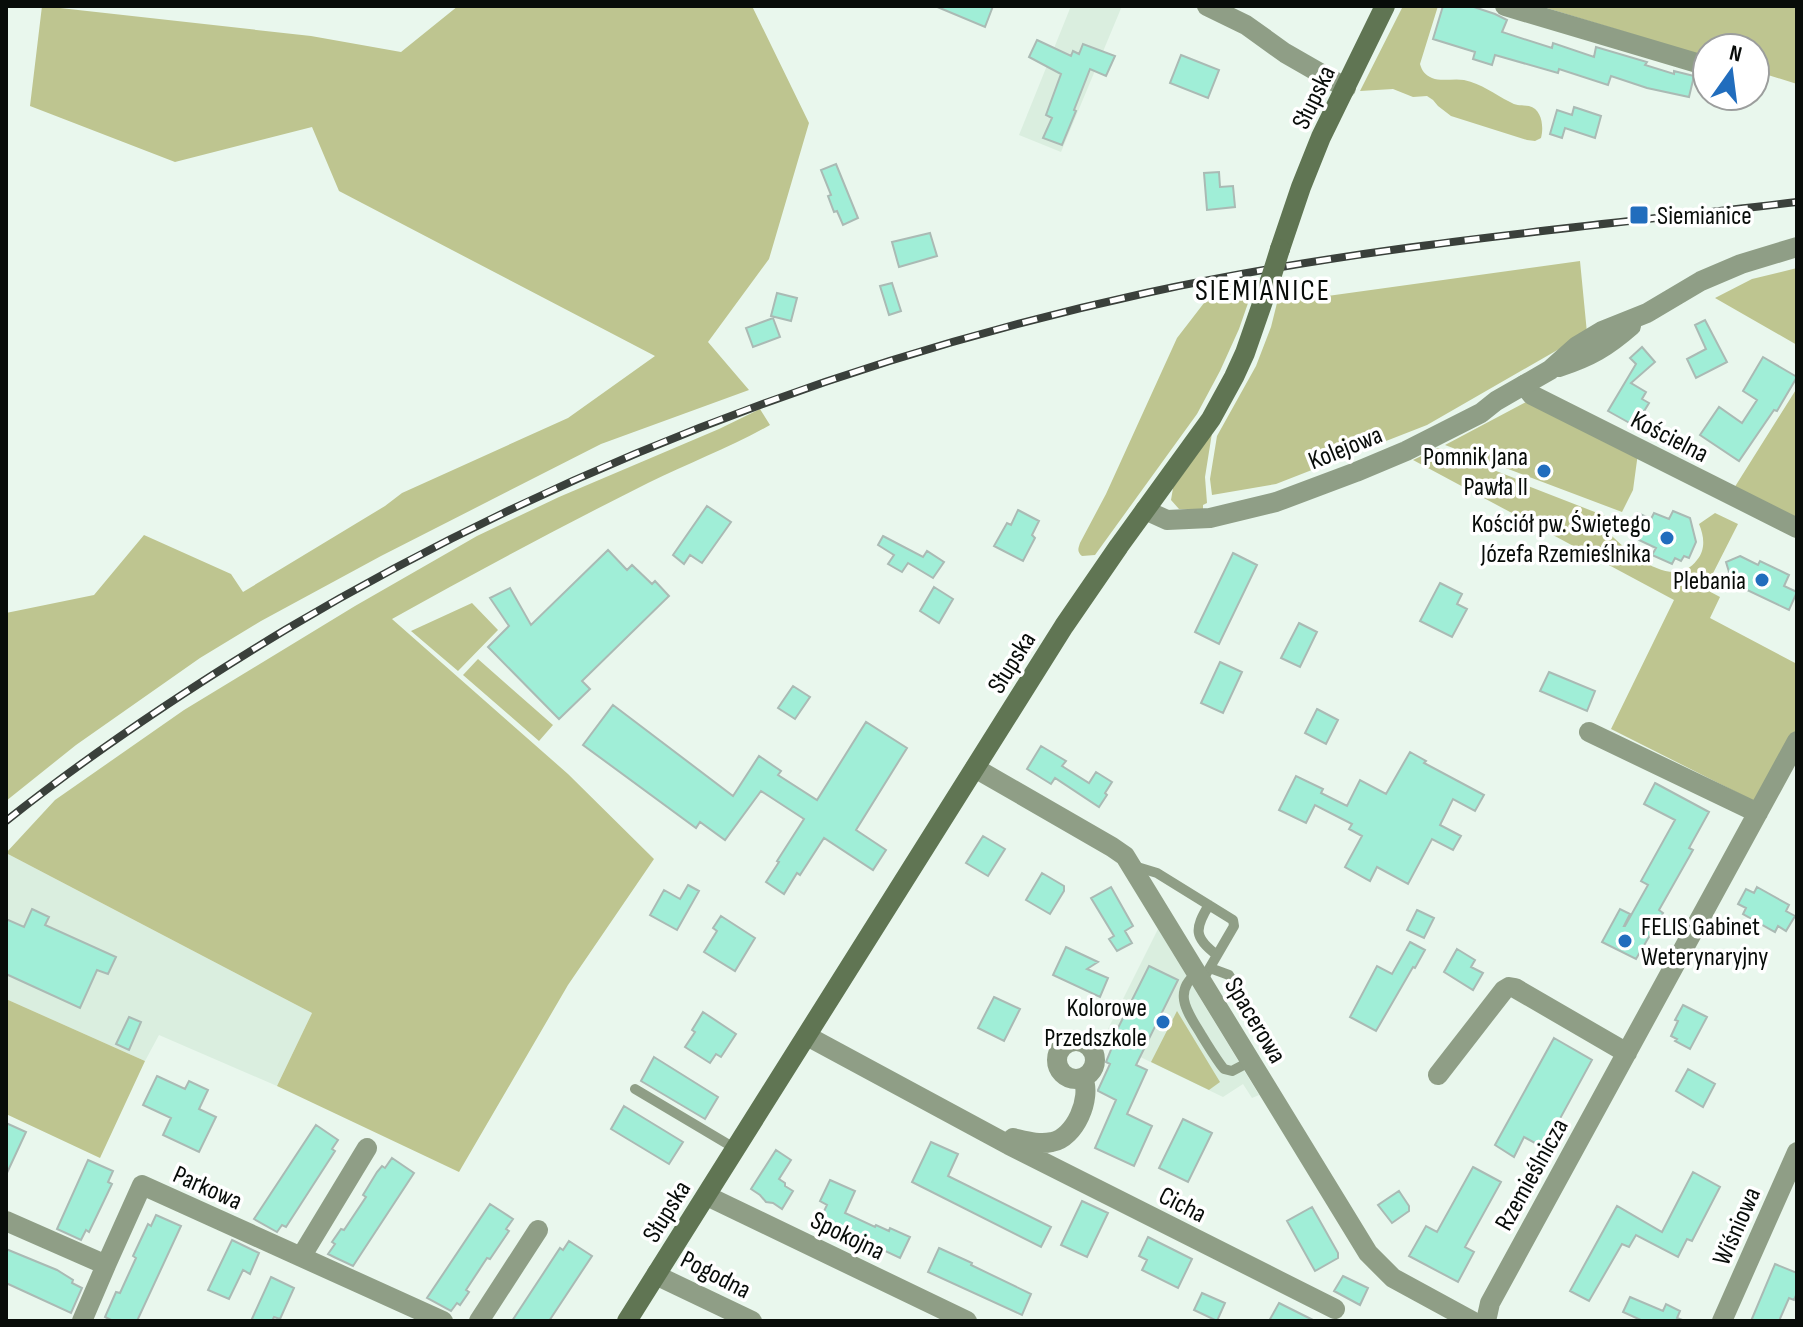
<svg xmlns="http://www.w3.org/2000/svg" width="1803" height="1327" font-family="'Sofia Sans Condensed',sans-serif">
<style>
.built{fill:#daeedf}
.green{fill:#bec590}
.building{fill:#a0eed7;stroke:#aabab4;stroke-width:2}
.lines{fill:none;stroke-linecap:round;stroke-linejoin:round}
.service{stroke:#8f9e86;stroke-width:10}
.minor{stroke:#8f9e86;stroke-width:20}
.tertiary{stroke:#8f9e86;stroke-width:20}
.secondary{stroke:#607553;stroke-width:20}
.rail-casing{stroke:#3a403b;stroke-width:8}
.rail{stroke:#fff;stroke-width:5;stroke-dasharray:15;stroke-linecap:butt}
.secondary-bridge{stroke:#607553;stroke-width:20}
.poi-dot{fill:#216dbd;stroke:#fff;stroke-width:3}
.labels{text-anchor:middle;stroke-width:7;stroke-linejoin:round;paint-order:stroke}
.street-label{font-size:26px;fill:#080c09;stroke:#fff}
.poi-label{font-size:26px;fill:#080c09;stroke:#fff;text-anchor:end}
.quarter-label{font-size:30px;letter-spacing:2px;fill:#080c09;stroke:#fff}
</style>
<rect width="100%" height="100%" fill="#e9f7ed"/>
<path class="built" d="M1071 6H1122L1061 152 1019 135Z
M6 853 312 1013 277 1086 159 1035 145 1061 6 999Z
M1158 929 1259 1095 1252 1098 1243 1084 1223 1097 1103 1039Z"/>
<path class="green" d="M42 6 311 36 401 52 458 6H752L809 123 769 259 708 342 749 390 601 444 381 556 261 621 200 658 76 745 6 801V613L94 595 144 535 231 574 243 592 385 506 402 493 568 418 655 356 339 191 312 127 175 162 30 106Z
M1403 6H1438L1420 64C1422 71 1425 75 1432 78 1442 82 1453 78 1464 80 1482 84 1494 94 1510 102 1516 106 1522 105 1529 106 1542 109 1544 127 1541 138L1535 141 1527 140 1451 116 1438 106 1433 100 1427 96 1413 97 1393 89 1360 91Z
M1540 6H1797V84L1755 71V48H1707V57Z
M1580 261 1587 333 1427 425 1276 484 1212 495 1210 479 1217 436 1256 366 1271 327 1277 303Z
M1797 268V345L1715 298 1752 279Z
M1255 283 1239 329 1220 371 1197 414 1095 555 1082 556C1077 552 1078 549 1080 543L1106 494 1177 338 1204 303 1218 288Z
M1797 388V525L1731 493Z
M1526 402 1638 453 1633 490 1622 512 1445 445Z
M760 409 770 425C731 447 689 463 648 483 562 526 476 572 392 619L568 774 654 859 568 985 459 1172 277 1086 312 1013 6 853 55 800 184 710 355 606 477 536 559 497 719 429Z
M1212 433 1205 477 1207 503 1203 505V510L1179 509 1171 500 1173 488Z
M1438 448 1529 484 1528 486 1618 521 1611 535C1630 554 1674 591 1697 560 1706 549 1704 536 1699 524L1715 513 1738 524 1705 589 1720 597 1710 618 1797 664V731L1758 803 1611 729 1674 600 1413 460Z
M472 603 498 630 458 671 411 631Z
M478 659 553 725 539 741 463 675Z
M6 999 145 1061 100 1158 6 1114Z
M1177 1011 1220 1082 1209 1090 1151 1062Z"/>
<path class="building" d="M935 6H993L985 27Z
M1443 6H1471L1495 14 1507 20 1502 32 1552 48 1553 43 1594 57 1596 47 1647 62 1645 65 1674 74V71L1694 76 1689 97 1647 88 1611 76 1608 85 1559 69 1558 73 1495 55 1492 65 1473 59 1475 52 1433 39Z
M1037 40 1071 56 1073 51 1079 54 1083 44 1115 56 1106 76 1090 69 1074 110 1076 111 1062 145 1043 138 1052 118 1046 115 1061 74 1029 57Z
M1181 55 1219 70 1208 98 1170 83Z
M1574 107 1601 116 1595 138 1565 128 1562 138 1550 134 1557 110 1572 115Z
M836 164 858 218 843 225 837 211 834 212 828 196 831 195 821 170Z
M1219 172 1220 187 1233 186 1235 207 1207 210 1204 173Z
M930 233 937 256 899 267 892 242Z
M892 283 901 311 889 315 880 286Z
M777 293 797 298 791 321 771 316Z
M773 318 780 337 753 347 746 328Z
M1705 320 1727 362 1696 378 1687 359 1706 349 1695 325Z
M1642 347 1655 362 1631 383 1646 392 1642 399 1649 403 1635 426 1608 411 1636 364 1630 358Z
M1763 357 1797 377 1777 411 1774 410 1739 461 1700 435 1719 407 1742 423 1757 400 1743 391Z
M707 506 731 522 702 563 690 555 684 564 673 555Z
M1018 510 1039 521 1032 535 1035 538 1023 561 994 546 1007 523 1011 525Z
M1673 511 1690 518 1696 542 1689 558 1684 556 1681 561 1675 558 1672 564 1652 555 1656 548 1639 540 1643 533 1631 528 1638 513 1651 519 1654 513 1669 519Z
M883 536 923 557 927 551 944 562 933 578 908 563 902 572 888 564 894 555 878 545Z
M608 550 627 570 632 565 652 584 655 581 669 596 582 681 590 689 559 719 488 647 509 626 490 598 510 588 531 625Z
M1233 553 1257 565 1219 644 1195 632Z
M1740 556 1758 565 1760 561 1789 575 1784 586 1797 592 1789 610 1745 589 1747 585 1727 576 1729 572 1726 562Z
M1440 583 1462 594 1457 604 1467 609 1452 637 1420 621Z
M934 587 953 599 939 623 920 611Z
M1299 623 1317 632 1300 667 1281 658Z
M1220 662 1242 672 1223 713 1201 703Z
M1549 672 1595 691 1587 711 1540 691Z
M793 686 810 697 795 719 778 708Z
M613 705 733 796 759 756 781 771 778 775 817 800 866 722 907 748 856 830 886 850 873 870 824 838 800 875 797 873 784 894 766 882 779 862 777 861 804 819 761 791 725 840 700 822 696 828 583 745Z
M1317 709 1338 720 1326 744 1305 733Z
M1041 746 1066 761 1062 766 1089 783 1096 772 1112 782 1105 793 1107 795 1099 807 1055 778 1051 784 1027 769Z
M1410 752 1426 761 1424 763 1484 795 1475 811 1453 799 1440 825 1461 836 1453 850 1432 839 1408 884 1377 867 1370 881 1345 867 1362 836 1349 829 1352 824 1315 805 1306 823 1279 810 1296 776 1323 789 1321 793 1347 806 1360 780 1386 794Z
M1655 783 1709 812 1689 848 1693 850 1659 910 1663 913 1636 959 1602 942 1620 909 1630 914 1624 926H1625L1648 885 1641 881 1675 820 1644 804Z
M983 836 1005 849 988 876 966 863Z
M1042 873 1064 886V891L1050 914 1026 900Z
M688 885 699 891 677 930 650 915 664 890 680 899Z
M1111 887 1133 926 1125 931 1132 943 1117 951 1109 939 1114 936 1091 898Z
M1757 887 1789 905 1786 911 1795 916 1786 931 1778 926 1775 932 1743 914 1746 908 1738 904 1746 889 1754 893Z
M32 909 49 917 45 925 116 957 108 974 97 970 80 1008 6 974V919L24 927Z
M1417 910 1434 918 1424 938 1407 930Z
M721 916 755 938 735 971 704 952 717 931 713 928Z
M1410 942 1425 950 1415 968 1413 967 1376 1031 1350 1017 1377 966 1392 974Z
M1066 947 1098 962 1087 969 1108 978 1100 997 1053 975Z
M1457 949 1475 960 1471 967 1483 973 1473 990 1444 972Z
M1149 966 1178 980 1136 1065 1147 1070 1127 1114 1152 1126 1134 1166 1095 1148 1116 1100 1098 1091V1090L1110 1064 1106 1062 1117 1035 1115 1034Z
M994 997 1020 1009 1004 1041 978 1028Z
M1683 1005 1707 1017 1690 1049 1675 1041 1677 1039 1671 1036 1678 1021 1675 1020Z
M703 1012 736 1034 721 1057 716 1054 710 1063 685 1047 695 1032 692 1030Z
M129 1017 141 1022 129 1050 116 1044Z
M1554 1038 1592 1060 1544 1148 1524 1137 1514 1157 1495 1145Z
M654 1057 718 1097 705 1119 641 1081Z
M1688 1069 1715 1084 1703 1107 1676 1091Z
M157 1076 185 1089 189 1081 208 1090 199 1109 216 1117 199 1152 163 1135 171 1118 143 1105Z
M624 1106 683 1142 669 1164 611 1129Z
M1183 1119 1212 1133 1188 1182 1159 1168Z
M6 1123 26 1132 6 1175Z
M316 1125 338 1140 332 1149 335 1151 286 1227 282 1225 277 1232 254 1219Z
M931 1142 958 1154 948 1176 1051 1227 1041 1247 912 1182Z
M776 1150 791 1160 779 1179 785 1183V1186L793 1191 782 1209 773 1203 766 1202 760 1195 751 1189Z
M392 1158 414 1173 353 1266 334 1257 328 1254 335 1244 332 1242 341 1229 344 1230 366 1197 363 1195 377 1172 382 1166 385 1168Z
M88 1160 113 1171 108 1182 112 1184 101 1207 89 1232 86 1230 81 1240 57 1229Z
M1473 1167 1501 1182 1465 1247 1474 1252 1458 1282 1409 1256 1426 1226 1437 1232Z
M1693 1172 1720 1187 1692 1241 1687 1239 1678 1257 1636 1235 1629 1247 1622 1244 1589 1301 1570 1291 1617 1206 1662 1232Z
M830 1180 855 1191 845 1213 875 1227 876 1225 889 1231 890 1228 910 1237 900 1258 847 1233 844 1239 817 1226 827 1205 820 1201Z
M1399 1191 1409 1206V1211L1392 1223 1378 1205Z
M1082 1201 1108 1213 1087 1257 1061 1245Z
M490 1204 513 1219 506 1229 509 1231 490 1259 487 1258 466 1290 469 1292 460 1305 457 1303 451 1311 427 1298Z
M1312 1207 1338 1253V1258L1315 1271 1287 1221Z
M156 1215 181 1226 137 1321H113L105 1317 116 1292 120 1293 125 1282 136 1258 133 1256 148 1224 151 1226Z
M1148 1237 1192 1259 1178 1288 1142 1270 1147 1260 1139 1256Z
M232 1240 259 1253 250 1274 243 1270 229 1299 208 1290Z
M569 1241 592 1256 549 1321H512L560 1248 563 1250Z
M939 1248 972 1263 971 1265 1031 1294 1022 1315 928 1272Z
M6 1249 57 1270 73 1280 72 1283 82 1288 71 1313 6 1283Z
M1775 1264 1797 1273V1293L1794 1300 1789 1298 1779 1321H1751Z
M1343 1276 1368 1288 1360 1305 1334 1291Z
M271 1277 294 1288 280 1319 274 1317 272 1321H251Z
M1202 1293 1225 1303 1217 1321 1194 1310Z
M1630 1297 1663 1311 1666 1304 1680 1311 1677 1318 1685 1321H1643L1623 1312Z
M1279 1303 1315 1321H1269Z"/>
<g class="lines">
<path class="service" d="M1134 866 1157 873 1233 920 1234 926 1202 981
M1209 905C1194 929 1194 938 1217 955
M1210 968 1229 975 1261 1028
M1197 973C1171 993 1189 1014 1202 1036 1209 1047 1216 1059 1224 1069L1232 1071 1251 1061
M635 1089 736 1149"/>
<path class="minor" d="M1207 6 1246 25 1285 53 1346 88
M1505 6 1707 66
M1524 385 1532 395 1797 528
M1589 732 1758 813
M975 768 1112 847 1125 856 1368 1253 1393 1278 1472 1321
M807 1036 1009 1145 1335 1309
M1057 1060a19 19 0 1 1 38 0a19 19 0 1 1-38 0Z
M1438 1075 1504 990 1509 987 1515 988 1627 1053
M1011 1142 1013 1138C1026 1141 1039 1145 1052 1142 1075 1138 1092 1098 1083 1078
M707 1196 967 1321
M6 1221 106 1265 142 1185 443 1321
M301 1257 367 1148
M657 1273 664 1279 752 1321
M82 1321 106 1265
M479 1321 538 1230
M1486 1321 1490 1303 1797 741
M1722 1321 1797 1152"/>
<path class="tertiary" d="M1559 367C1590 357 1607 347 1631 326
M1145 510 1167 520 1210 518 1276 502 1356 472 1406 451 1481 413 1496 401 1550 370 1577 346 1602 331 1647 313 1701 281 1741 264 1797 247"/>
<path class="secondary" d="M1280 249 1301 187 1321 137 1385 6
M627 1321 1064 626 1119 546 1211 419 1234 377 1245 353 1270 281"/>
<g class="rail-casing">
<path id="rail" d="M6 821C94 751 189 688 285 630 555 470 840 360 1146 293 1360 246 1580 228 1797 202"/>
</g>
<use href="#rail" class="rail"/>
<path class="secondary-bridge" d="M1270 281 1280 249"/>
</g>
<g class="poi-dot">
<rect x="1629" y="205" width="20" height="20" rx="4"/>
<circle cx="1544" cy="471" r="8"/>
<circle cx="1667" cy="538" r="8"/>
<circle cx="1762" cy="580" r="8"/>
<circle cx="1625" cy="941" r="8"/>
<circle cx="1163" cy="1022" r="8"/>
</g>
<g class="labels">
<g class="street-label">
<text transform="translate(1313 97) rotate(-64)" y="9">Słupska</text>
<text transform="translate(1670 436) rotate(27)" y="9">Kościelna</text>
<text transform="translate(1345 447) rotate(-22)" y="9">Kolejowa</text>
<text transform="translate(1011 662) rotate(-58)" y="9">Słupska</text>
<text transform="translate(1256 1020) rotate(59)" y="9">Spacerowa</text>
<text transform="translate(1531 1174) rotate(-61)" y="9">Rzemieślnicza</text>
<text transform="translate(208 1187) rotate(24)" y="9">Parkowa</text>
<text transform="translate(1183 1204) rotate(27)" y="9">Cicha</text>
<text transform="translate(666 1211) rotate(-58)" y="9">Słupska</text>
<text transform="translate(1736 1226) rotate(-66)" y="9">Wiśniowa</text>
<text transform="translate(848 1235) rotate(26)" y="9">Spokojna</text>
<text transform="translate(716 1274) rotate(27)" y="9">Pogodna</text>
</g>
<g class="poi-label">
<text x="1657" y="224" text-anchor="start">Siemianice</text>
<text x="1528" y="465">Pomnik Jana<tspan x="1528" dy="30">Pawła II</tspan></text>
<text x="1651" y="532">Kościół pw. Świętego<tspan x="1651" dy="30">Józefa Rzemieślnika</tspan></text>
<text x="1746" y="589">Plebania</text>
<text x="1641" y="935" text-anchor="start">FELIS Gabinet<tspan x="1641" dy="30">Weterynaryjny</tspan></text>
<text x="1147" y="1016">Kolorowe<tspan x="1147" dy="30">Przedszkole</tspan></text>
</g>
<g class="quarter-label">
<text x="1263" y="300">SIEMIANICE</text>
</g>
</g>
<rect width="1803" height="1327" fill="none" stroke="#080c09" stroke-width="16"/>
<g transform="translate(1731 72) rotate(14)"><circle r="38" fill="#ffffff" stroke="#9c9e9d" stroke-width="2"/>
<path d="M0-6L14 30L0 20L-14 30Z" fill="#216dbd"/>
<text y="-12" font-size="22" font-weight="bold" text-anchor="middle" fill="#080c09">N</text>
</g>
</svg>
